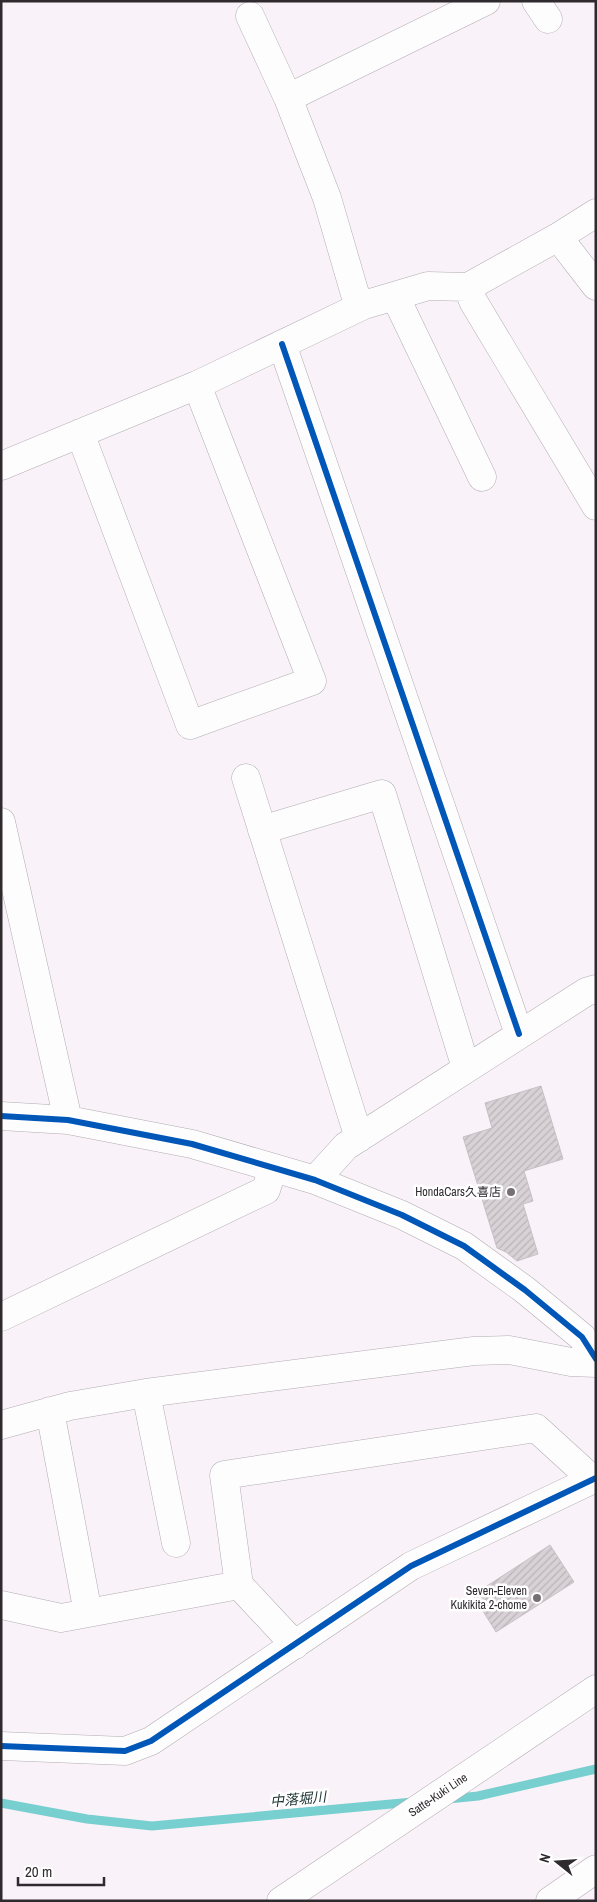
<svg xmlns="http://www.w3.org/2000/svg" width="597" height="1902" font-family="'Archivo Narrow','Noto Sans JP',sans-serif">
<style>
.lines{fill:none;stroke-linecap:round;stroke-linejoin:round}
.stream{stroke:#78cfd0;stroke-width:9}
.building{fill:url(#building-hatch);stroke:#c7c1c6}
.minor-casing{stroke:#b2acb1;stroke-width:29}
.major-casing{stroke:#b2acb1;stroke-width:29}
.minor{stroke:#fefdfe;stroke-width:28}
.major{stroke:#fefdfe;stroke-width:28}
.cycleway-casing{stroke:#fff;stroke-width:9}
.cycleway{stroke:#0057b8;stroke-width:6}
.poi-dot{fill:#767075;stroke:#fff;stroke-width:2}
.labels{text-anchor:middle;stroke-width:5;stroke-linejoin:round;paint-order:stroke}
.poi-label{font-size:12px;fill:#2f2a2e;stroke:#fff;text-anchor:end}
.street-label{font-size:12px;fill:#2f2a2e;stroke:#fff}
.water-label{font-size:14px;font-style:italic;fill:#1c3232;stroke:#fff}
</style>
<defs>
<pattern id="building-hatch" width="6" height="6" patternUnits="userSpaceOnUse" patternTransform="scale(1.25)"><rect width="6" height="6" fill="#d8d2d7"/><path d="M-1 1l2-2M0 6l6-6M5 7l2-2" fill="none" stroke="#bab4b9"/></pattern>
</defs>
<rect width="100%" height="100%" fill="#faf2f9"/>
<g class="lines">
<path class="stream" d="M448 1799 478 1796 596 1769
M1 1803 87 1819 152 1826 413 1802"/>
</g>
<path class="building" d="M541 1086 563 1159 524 1171 533 1201 523 1204 538 1254 517 1261 506 1252 497 1248 463 1137 492 1128 485 1103Z
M550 1545 574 1582 496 1632 473 1595Z"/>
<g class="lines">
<g class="minor-casing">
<path id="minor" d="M536 1 548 19
M250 16 288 98 327 198 355 294 364 305
M288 98 486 1
M558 237 596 286
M468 287 473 301 596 506
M395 296 482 477
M282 344 519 1034
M80 433 190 725 312 681 197 385
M1 466 197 385 364 305 428 286 468 287 558 237 596 213
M246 778 359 1138
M1 822 68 1120
M262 830 382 794 466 1068
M1 1116 68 1120 192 1144 315 1180 402 1215 464 1246 525 1290 582 1337 596 1359
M315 1180 346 1146 586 992 596 989
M1 1317 266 1190 273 1168
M146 1393 176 1543
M50 1411 88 1613
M1 1425 70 1406 146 1393 474 1351 509 1350 571 1362 596 1363
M1 1605 61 1618 239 1585
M295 1645 239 1585 224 1475 536 1428 593 1480
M1 1746 125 1751 151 1741 411 1566 596 1478
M550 1901 596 1869"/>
</g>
<g class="major-casing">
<path id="major" d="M281 1901 596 1689"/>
</g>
<use href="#minor" class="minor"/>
<use href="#major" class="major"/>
<g class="cycleway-casing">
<path id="cycleway" d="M282 344 519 1034
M1 1116 68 1120 192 1144 315 1180 402 1215 464 1246 525 1290 582 1337 596 1359
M1 1746 125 1751 151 1741 411 1566 596 1478"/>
</g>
<use href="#cycleway" class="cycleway"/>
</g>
<g class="poi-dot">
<circle cx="511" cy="1192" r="5"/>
<circle cx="537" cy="1598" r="5"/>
</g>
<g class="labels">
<g class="poi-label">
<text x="501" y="1196">HondaCars久喜店</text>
<text x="527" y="1595">Seven-Eleven<tspan x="527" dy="14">Kukikita 2-chome</tspan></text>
</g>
<g class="street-label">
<text transform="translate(438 1795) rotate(-34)" y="4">Satte-Kuki Line</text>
</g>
<g class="water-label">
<text transform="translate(298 1799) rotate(-5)" y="5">中落堀川</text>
</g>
</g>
<rect width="597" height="1902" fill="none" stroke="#2f2a2e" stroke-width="5"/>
<g transform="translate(557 1862) rotate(287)" stroke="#ffffff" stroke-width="4" paint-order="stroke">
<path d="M0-4L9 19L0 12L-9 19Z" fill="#2f2a2e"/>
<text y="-8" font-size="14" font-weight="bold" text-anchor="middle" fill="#2f2a2e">N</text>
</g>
<path d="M18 1877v8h86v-8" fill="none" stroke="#2f2a2e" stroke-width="2.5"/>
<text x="25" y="1877" font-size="15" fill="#2f2a2e" stroke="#ffffff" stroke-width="4" paint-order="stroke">20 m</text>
</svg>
